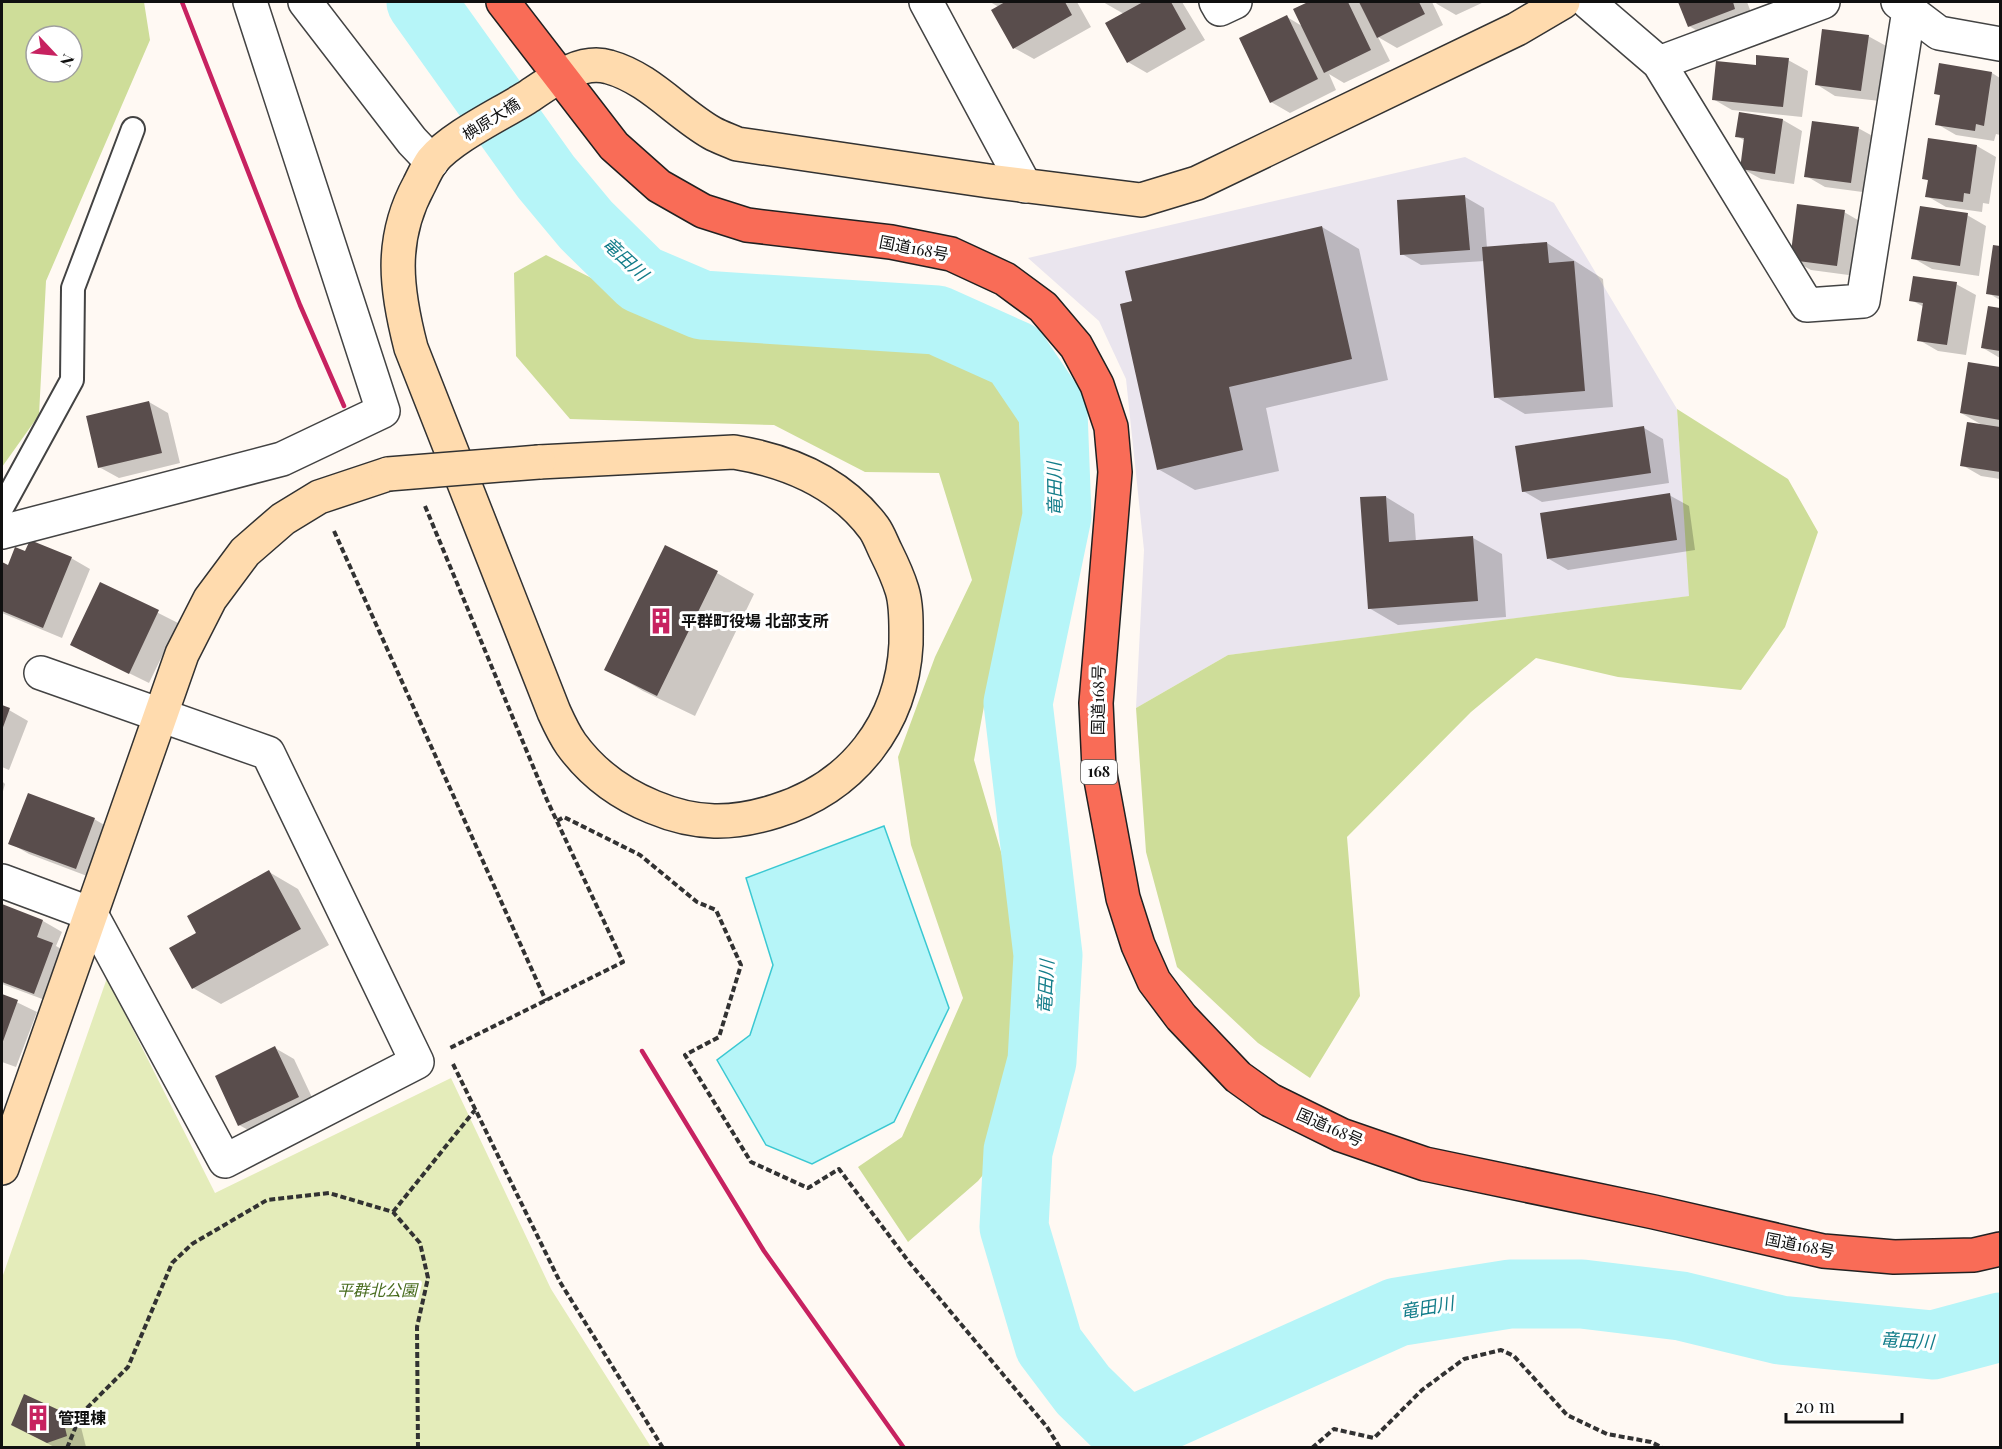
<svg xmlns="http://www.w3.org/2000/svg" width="2002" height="1449" font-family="'Playfair Display','Noto Sans JP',serif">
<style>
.industrial{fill:#eae5ee}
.green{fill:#e4ecba}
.forest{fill:#cedd99;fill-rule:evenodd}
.water{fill:#b6f5f8;stroke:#3ac8d2;stroke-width:1.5}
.shadow{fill:#0003}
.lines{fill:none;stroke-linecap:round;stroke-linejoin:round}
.river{stroke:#b6f5f8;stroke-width:69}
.building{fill:#594d4c}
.lane-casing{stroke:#434343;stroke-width:26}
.street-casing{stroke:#434343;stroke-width:36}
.secondary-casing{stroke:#323232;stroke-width:36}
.highway-casing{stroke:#212121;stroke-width:36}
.path{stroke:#323232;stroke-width:4;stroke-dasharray:6 3;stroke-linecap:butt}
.lane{stroke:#fff;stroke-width:22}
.street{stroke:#fff;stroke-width:33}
.secondary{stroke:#ffdbae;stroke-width:33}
.highway{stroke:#f96c57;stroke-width:33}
.rail{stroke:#c72260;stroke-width:4.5}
.secondary-bridge-casing{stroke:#323232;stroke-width:36;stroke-linecap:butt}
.secondary-bridge{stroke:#ffdbae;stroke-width:33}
.labels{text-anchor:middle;stroke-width:6;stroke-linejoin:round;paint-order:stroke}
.shield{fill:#fff;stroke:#585858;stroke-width:1.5}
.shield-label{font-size:15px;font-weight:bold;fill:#101010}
.street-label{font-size:16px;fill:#101010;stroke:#fff}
.poi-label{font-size:16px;font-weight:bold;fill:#101010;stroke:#fff;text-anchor:start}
.park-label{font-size:16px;font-style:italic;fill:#476b1d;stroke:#fff}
.water-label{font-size:18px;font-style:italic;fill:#137d8a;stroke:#fff}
</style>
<rect width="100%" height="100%" fill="#fff9f3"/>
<path class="industrial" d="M1465 157 1554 203 1677 409 1690 596 1228 655 1136 708 1144 550 1126 379 1099 321 1028 258Z"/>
<path class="green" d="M107 978 215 1193 451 1078 551 1289 651 1447 2 1448V1278Z"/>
<path class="forest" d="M2 2H144L150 40 46 281 39 415 2 467ZM36 36H72V72H36Z
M546 255 692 329 936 335 1005 368 1038 415 1042 513 1020 630 987 690 974 760 1027 940 1029 1038 1010 1142 978 1181 908 1242 858 1167 902 1137 963 998 911 845 898 757 935 657 972 580 939 473 865 472 774 425 570 419 516 356 514 273Z
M1677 409 1788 479 1818 532 1785 627 1741 690 1618 677 1536 658 1471 712 1347 837 1360 996 1310 1078 1258 1043 1177 967 1146 852 1136 708 1228 655 1689 596Z"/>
<path class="water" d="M884 826 949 1008 894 1122 812 1164 766 1145 717 1060 750 1035 773 965 746 878Z"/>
<path class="shadow" d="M990 2H1077L1091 27 1034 59 1014 48 999 7Z
M1103 2H1182L1205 40 1147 73 1128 62 1124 14Z
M1311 2H1432L1443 25 1397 48 1378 37 1390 61 1344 83 1329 74 1336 90 1290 113 1271 102 1287 17 1302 26 1295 10Z
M1435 2H1484L1456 15 1437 4Z
M1680 2H1747L1754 20 1708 37 1689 26Z
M1868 36 1888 47 1880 101 1835 96 1816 84Z
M1788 60 1808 71 1802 117 1732 110 1713 99 1757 67Z
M1992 73 2000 78V135L1996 134 1994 141 1956 135 1937 124 1941 96 1936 94Z
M1740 114 1783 120 1802 131 1794 184 1761 179 1741 168 1745 141 1737 136Z
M1858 128 1878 139 1870 193 1825 187 1806 176Z
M1977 146 1996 157 1989 204 1983 203 1982 212 1946 207 1927 196 1929 181 1923 178Z
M1465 197 1484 208 1487 248 1547 243 1603 279 1613 407 1525 414 1496 397 1485 261 1421 265 1402 254Z
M1844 212 1863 223 1856 276 1811 270 1791 259Z
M1967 215 1986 226 1979 276 1932 269 1913 258Z
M1322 227 1359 249 1388 380 1266 408 1279 471 1195 490 1158 469Z
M1995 247 2000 248V300L1988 293Z
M1956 284 1976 295 1966 355 1938 351 1919 340 1924 307 1911 300Z
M1989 308 2000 310V358L1983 348Z
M1969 364 2000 369V479L1981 476 1962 465 1984 426 1961 413Z
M149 402 168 413 180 463 119 478 99 467Z
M1644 428 1663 439 1669 483 1542 502 1523 491Z
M1669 495 1689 506 1695 550 1568 570 1549 559Z
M1386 497 1414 514 1416 542 1473 538 1502 554 1506 617 1398 625 1369 608Z
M666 547 717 573 754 594 695 716 643 691 606 669Z
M26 553 71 558 90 569 62 638 2 613V564L9 567Z
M101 584 178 623 149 683 72 645Z
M2 706 28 721 9 770 2 767Z
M2 781 5 784 2 795Z
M94 819 113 830 95 879 29 854 10 843Z
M269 872 298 889 329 945 221 1004 193 988 198 933Z
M2 906 43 921 62 932 56 946 72 955 53 1003 2 984Z
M2 995 37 1012 16 1067 2 1062Z
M275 1048 294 1059 317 1108 259 1136 239 1125Z
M60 1412 80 1423 86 1447 56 1448 32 1435Z"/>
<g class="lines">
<path class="river" d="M421 2 546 177 586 225 641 279 702 305 937 320 1015 355 1053 411 1057 516 1018 703 1048 955 1042 1061 1018 1151 1014 1227 1049 1345 1083 1390 1127 1433 1397 1312 1510 1294H1582L1681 1306 1780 1330 1933 1345 2000 1327"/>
</g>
<path class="building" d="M1005 2H1065L1072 15 1013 49 991 10Z
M1143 2H1171L1186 29 1127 63 1105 23Z
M1308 2H1348L1371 50 1324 73 1293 9Z
M1359 2H1419L1425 14 1377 38Z
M1678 2H1733L1735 9 1688 27Z
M1287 15 1318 79 1270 103 1239 38Z
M1822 29 1869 35 1861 91 1815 85Z
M1756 55 1789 58 1783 107 1712 100 1716 61 1756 65Z
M1939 63 1992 72 1984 126 1976 124 1975 131 1935 125 1940 95 1934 94Z
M1739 112 1783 119 1775 174 1740 169 1744 138 1735 137Z
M1812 121 1859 127 1851 183 1804 177Z
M1928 138 1977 145 1970 194 1964 193 1963 202 1925 197 1928 180 1922 179Z
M1465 195 1470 250 1400 255 1397 200Z
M1797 204 1845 210 1837 266 1790 260Z
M1920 206 1968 213 1960 266 1911 259Z
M1322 226 1352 359 1229 387 1243 450 1157 470 1120 304 1132 301 1125 271Z
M1547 242 1549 263 1574 261 1585 391 1494 398 1482 247Z
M1993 245 2000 246V296L1986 294Z
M1913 276 1957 282 1947 345 1917 341 1923 303 1909 301Z
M1988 306 2000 308V351L1981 348Z
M1968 362 2000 367V420L1960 413Z
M149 401 162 453 98 468 86 416Z
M1967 422 2000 427V472L1960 466Z
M1644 426 1651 473 1522 492 1515 446Z
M1670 493 1677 540 1547 559 1540 513Z
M1386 496 1389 542 1473 536 1478 601 1368 609 1360 497Z
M30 540 72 557 43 628 2 611V562L8 565 15 547 25 551Z
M665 545 718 571 657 696 604 670Z
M100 582 159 610 129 674 70 645Z
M2 705 10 708 2 730Z
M28 793 95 818 76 869 8 844Z
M269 870 301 929 192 989 169 948 196 933 187 916Z
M2 904 43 920 37 937 53 943 34 994 2 982Z
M2 994 18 1000 2 1044Z
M275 1046 299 1097 238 1126 215 1076Z
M24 1394 61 1411 67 1436 47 1443 11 1425Z"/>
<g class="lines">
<g class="lane-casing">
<path id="lane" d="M2 508 72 380 73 288 133 129"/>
</g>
<g class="street-casing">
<path id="street" d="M305 2 412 141 432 162
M926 2 1025 186
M1216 2 1220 9 1235 2
M1588 2 1659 63 1823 2
M1898 2 1939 33 2000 44
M1659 63 1807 305 1863 301 1909 10
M2 532 282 459 383 411 250 2
M2 881 91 914 225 1161 417 1062 268 753 41 673"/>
</g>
<g class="secondary-casing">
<path id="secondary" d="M539 462 734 452C788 461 840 482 874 528 879 535 882 544 886 552 892 564 898 577 902 590 907 606 906 627 906 644 902 724 853 787 776 811 732 825 696 825 653 807 621 794 592 773 571 744 564 734 559 723 554 712L411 348C396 290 389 240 419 185 423 177 427 168 432 161 452 137 499 115 526 98 549 83 580 58 609 67 649 78 677 113 712 133 719 137 728 140 737 144L989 181 1141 200 1197 183 1517 29 1563 2
M2 1168 182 654 210 599 245 552 283 519 319 497 388 474"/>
</g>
<g class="highway-casing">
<path id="highway" d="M503 2 614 146 659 186 703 211 747 225 891 242 951 254 1005 279 1043 307 1076 346 1097 385 1111 427 1115 472 1096 703 1099 769 1123 898 1138 945 1154 981 1181 1017 1238 1077 1270 1100 1341 1135 1425 1164 1654 1212 1823 1251 1894 1257 1974 1255 2000 1249"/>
</g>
<path class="path" d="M425 506 547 800 623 962 450 1048
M334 531 546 1001
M557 821 564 817 640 855 697 902 716 910 741 965 719 1037 685 1055 751 1162 808 1188 839 1169 909 1262 1047 1427 1060 1448
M453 1064 560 1282 663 1448
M393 1212 475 1110
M67 1448 81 1414 128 1367 172 1263 192 1244 267 1200 329 1193 393 1212 420 1243 428 1278 417 1327 418 1448
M1312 1448 1334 1429 1374 1438 1422 1390 1464 1359 1501 1350 1514 1356 1567 1415 1607 1434 1651 1442 1663 1448"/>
<use href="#lane" class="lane"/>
<use href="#street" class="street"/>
<use href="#secondary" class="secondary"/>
<use href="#highway" class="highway"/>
<path class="rail" d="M182 2 300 305 344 406
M642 1051 764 1251 904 1448"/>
<g class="secondary-bridge-casing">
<path id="secondary-bridge" d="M388 474 539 462"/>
</g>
<use href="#secondary-bridge" class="secondary-bridge"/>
</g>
<defs>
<g id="building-bare" transform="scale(2.07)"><path d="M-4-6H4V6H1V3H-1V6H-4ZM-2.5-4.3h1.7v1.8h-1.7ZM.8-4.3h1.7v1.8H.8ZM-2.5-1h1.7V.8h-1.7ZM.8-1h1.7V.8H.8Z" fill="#c72260" stroke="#fff" stroke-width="2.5" paint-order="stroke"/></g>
</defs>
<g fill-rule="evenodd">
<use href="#building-bare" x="661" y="621"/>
<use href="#building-bare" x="38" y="1418"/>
</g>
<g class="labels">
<rect class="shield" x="1081" y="760" width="36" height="24" rx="4.5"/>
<g class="shield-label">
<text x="1099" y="777">168</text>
</g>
<g class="street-label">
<text transform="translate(491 119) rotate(-32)" y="6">椣原大橋</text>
<text transform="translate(914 248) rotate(11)" y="6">国道168号</text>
<text transform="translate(1098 700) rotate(-89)" y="6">国道168号</text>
<text transform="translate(1330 1127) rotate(24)" y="6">国道168号</text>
<text transform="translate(1800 1245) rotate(11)" y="6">国道168号</text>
</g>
<g class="poi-label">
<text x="681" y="627">平群町役場 北部支所</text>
<text x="58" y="1424">管理棟</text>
</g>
<g class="park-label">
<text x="377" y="1296">平群北公園</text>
</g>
<g class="water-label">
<text transform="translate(625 259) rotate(43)" y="6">竜田川</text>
<text transform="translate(1055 489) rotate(-91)" y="6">竜田川</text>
<text transform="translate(1046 987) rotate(-87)" y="6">竜田川</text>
<text transform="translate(1427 1308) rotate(-10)" y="6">竜田川</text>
<text transform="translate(1907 1341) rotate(3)" y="6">竜田川</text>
</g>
</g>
<rect width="2002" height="1449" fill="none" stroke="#101010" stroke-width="6"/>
<g transform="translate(54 54) rotate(116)"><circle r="28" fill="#ffffff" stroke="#9f9f9f" stroke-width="1.5"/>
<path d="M0-4.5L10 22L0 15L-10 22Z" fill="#c72260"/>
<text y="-9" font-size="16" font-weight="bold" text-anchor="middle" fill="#101010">N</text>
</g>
<path d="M1786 1413v9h116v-9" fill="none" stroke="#101010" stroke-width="3"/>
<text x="1795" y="1413" font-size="18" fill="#101010" stroke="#ffffff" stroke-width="4.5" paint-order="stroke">20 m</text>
</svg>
